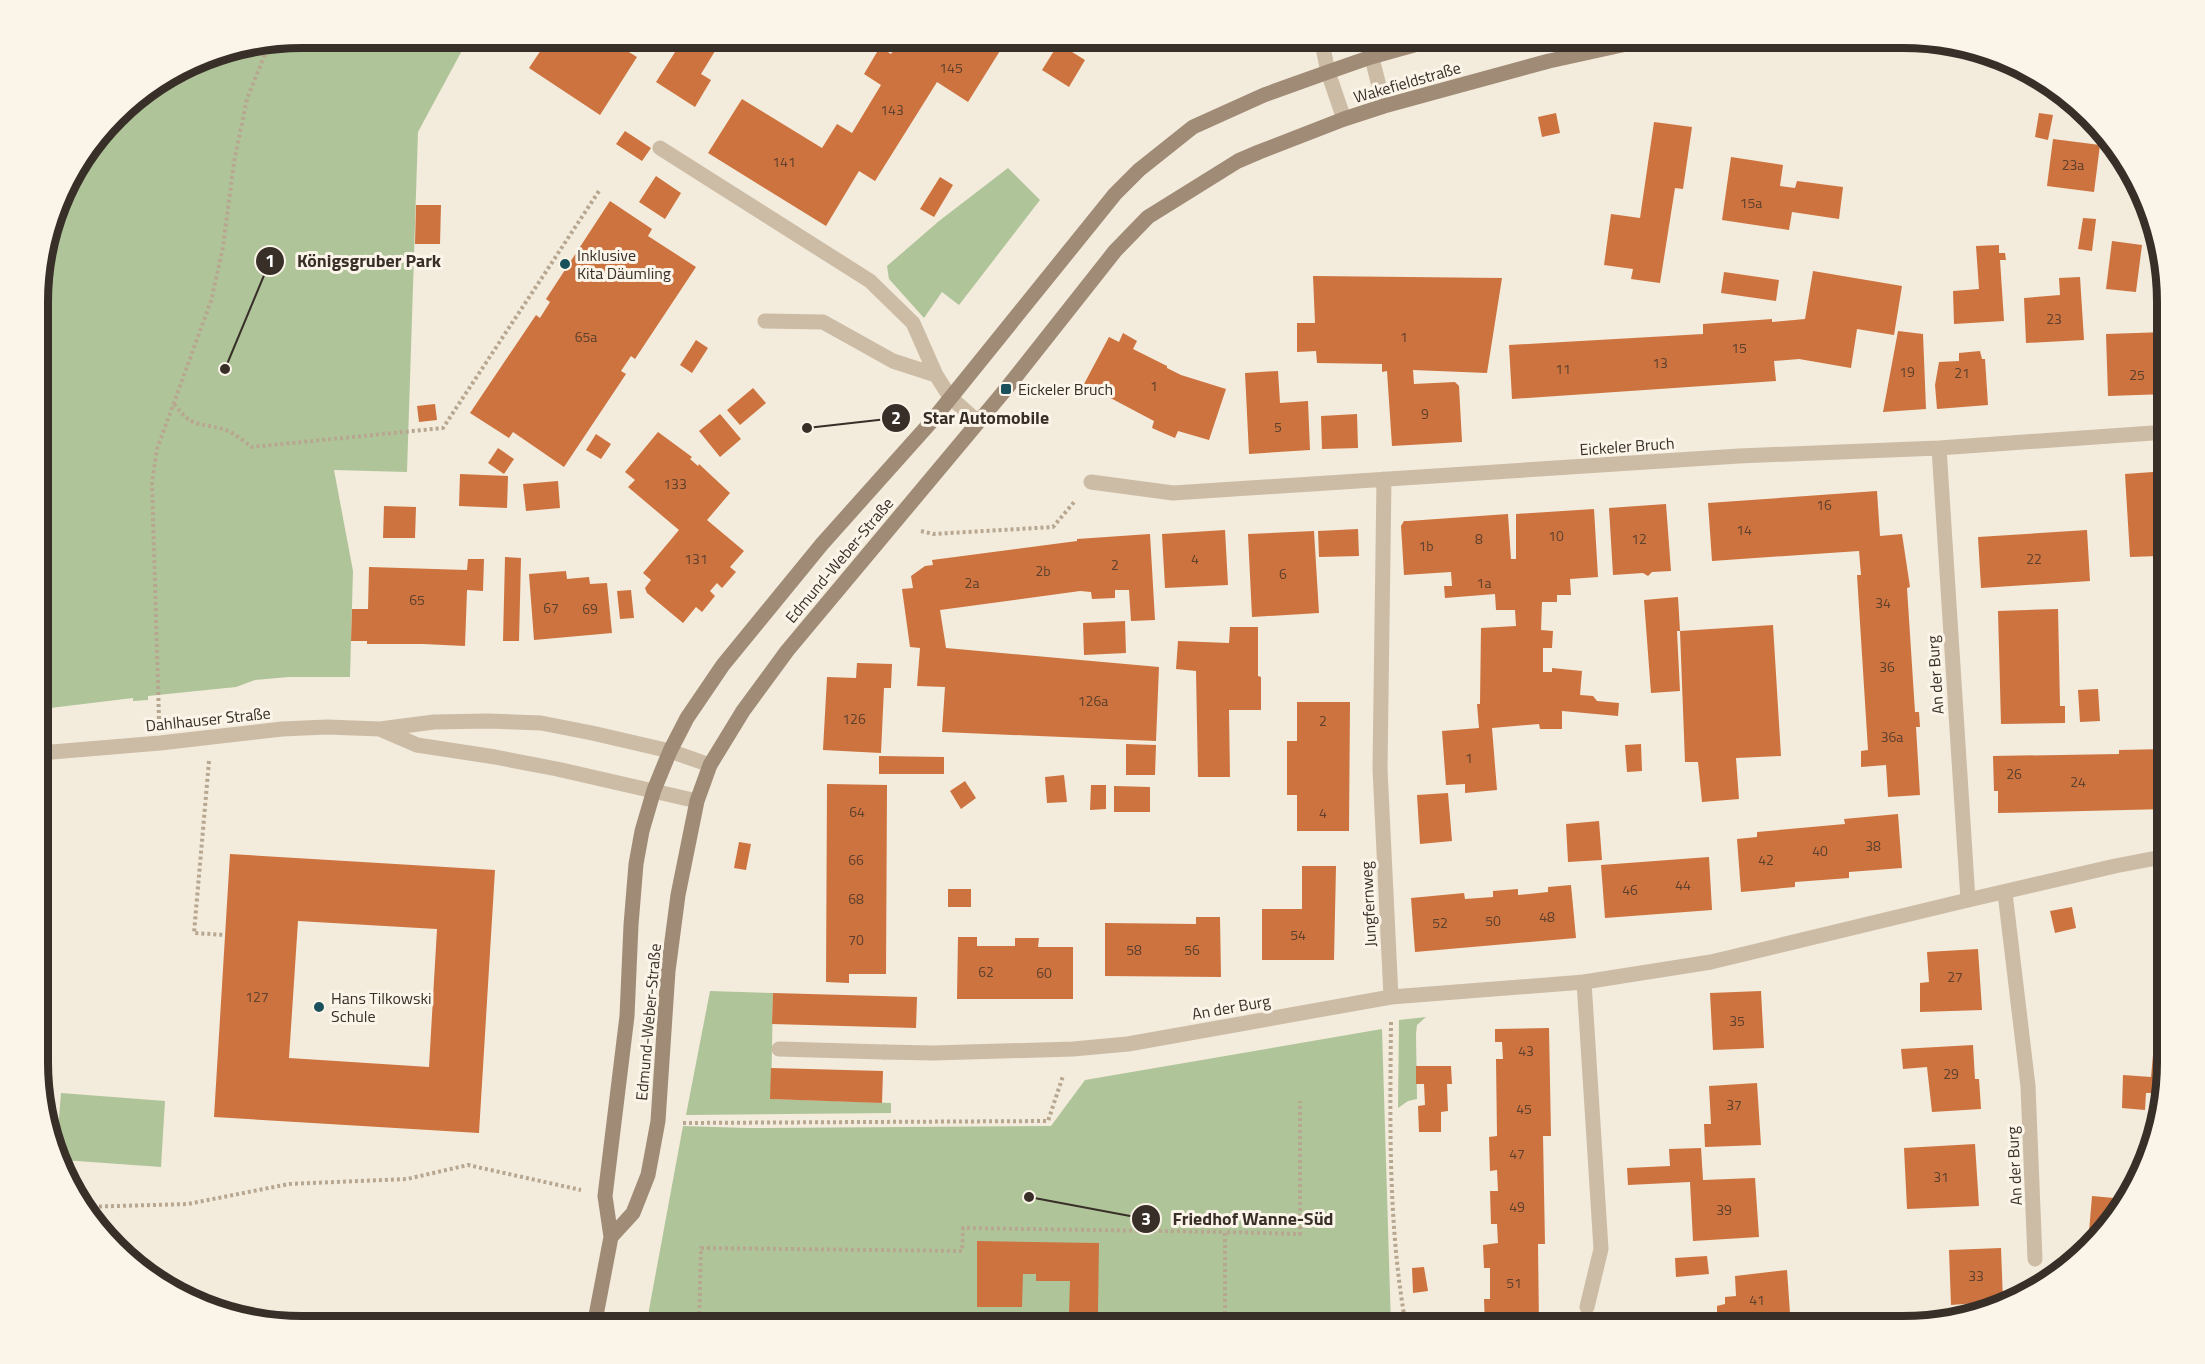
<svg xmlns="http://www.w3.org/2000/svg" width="2205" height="1364" font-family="'Titillium Web',sans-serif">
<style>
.green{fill:#b0c49a}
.building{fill:#cd733f;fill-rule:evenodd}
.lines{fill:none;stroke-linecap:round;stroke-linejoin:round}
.path{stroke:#b8a790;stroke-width:4;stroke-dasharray:3 3;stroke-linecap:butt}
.lane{stroke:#ccbca6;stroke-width:15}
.street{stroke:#ccbca6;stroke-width:15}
.secondary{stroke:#a08b77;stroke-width:15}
.poi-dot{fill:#1a505c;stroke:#fbf4e8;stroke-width:2}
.labels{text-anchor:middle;stroke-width:6;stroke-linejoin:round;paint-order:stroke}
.number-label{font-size:14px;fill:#5d402e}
.street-label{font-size:16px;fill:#382f28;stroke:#fbf4e8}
.poi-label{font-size:16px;fill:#382f28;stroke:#fbf4e8;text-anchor:start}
.rim{fill:none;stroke:#382f28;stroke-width:8}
.leader{fill:none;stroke:#382f28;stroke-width:2}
.callout-dot{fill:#382f28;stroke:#fbf4e8;stroke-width:2}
.mark-label{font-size:18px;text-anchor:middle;font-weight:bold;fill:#fff}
.callout-label{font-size:18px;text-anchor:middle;font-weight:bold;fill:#382f28;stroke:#fbf4e8;stroke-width:6;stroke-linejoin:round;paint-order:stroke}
</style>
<rect width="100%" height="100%" fill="#f3ebdb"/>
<path class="green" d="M302 38H453L465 45 418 132 407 472 334 470 353 571 350 677H289L255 680 236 687 148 696V700L133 701V698L42 709 40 701V267L65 184 127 103 201 57Z
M1008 168 1040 200 959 305 942 292 924 318 889 279 887 266 939 221Z
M710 991 773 993 771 1099 891 1103V1113L686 1115Z
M1426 1017 1417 1025 1416 1034 1417 1099 1408 1101 1398 1108 1399 1020Z
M1382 1029 1391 1326H646L683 1126 747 1128 1051 1126 1085 1080Z
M61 1093 165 1101 161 1167 63 1160 57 1142Z"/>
<path class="building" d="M549 38H606L637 57 600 115 529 68Z
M684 38H723L701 74 711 80 695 107 656 82Z
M901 38H1008L968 102 937 82 875 181 859 171 826 226 708 153 742 99 822 148 837 124 852 133 881 85 864 74 880 47 891 54Z
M1062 38H1081L1072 52 1085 60 1069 87 1042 70Z
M1556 113 1560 133 1542 137 1538 117Z
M2039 113 2053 115 2048 140 2035 137Z
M1654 122 1692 127 1683 189 1675 188 1660 283 1631 279 1633 269 1604 265 1611 214 1640 218Z
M625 131 651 148 642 161 616 144Z
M2053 139 2100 145 2094 192 2047 186Z
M1731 157 1783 165 1780 186 1795 188 1797 181 1843 187 1839 219 1792 212 1789 230 1722 220Z
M656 176 681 193 665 219 639 202Z
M940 177 953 185 934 217 920 209Z
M610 201 652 229 648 236 696 267 635 359 631 356 621 371 626 374 564 467 513 432 509 438 470 413 536 315 540 318 550 302 546 299Z
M416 205H441L440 244H415Z
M2083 218 2096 219 2092 251 2078 249Z
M2112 241 2142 245 2136 292 2106 289Z
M1999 245V253H2005L2006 260H2000L2004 321 1954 324 1953 291 1979 289 1976 246Z
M1813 271 1902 286 1894 335 1857 329 1851 368 1799 359 1774 361 1776 381 1512 399 1509 345 1703 334V324L1772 319V322L1805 319Z
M1724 272 1779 280 1776 301 1721 293Z
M1313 276 1502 278 1487 373 1413 370 1414 384 1455 382 1459 386 1462 442 1392 446 1387 371 1382 372V364L1317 363 1316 351 1297 352V323H1315Z
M2080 277 2084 340 2026 343 2024 298 2060 295 2059 278Z
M1898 331 1923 334 1926 409 1883 412Z
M2166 332 2167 394 2108 396 2106 334Z
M1123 333 1137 341 1133 349 1167 366V368L1181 375 1226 389 1209 440 1178 431 1175 438 1152 428 1154 421 1084 384 1109 337 1119 342Z
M696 340 708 348 692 373 680 365Z
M1980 351 1982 359H1985L1988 405 1937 409 1935 385 1939 362 1959 361V353Z
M1278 371 1280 403 1308 401 1310 450 1249 454 1245 373Z
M753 388 766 403 740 425 727 410Z
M435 404 437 420 419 422 417 406Z
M720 414 741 439 720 457 699 431Z
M1357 414 1358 448 1322 449 1321 416Z
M658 432 692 457 690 459 698 466 699 464 730 493 707 520 744 551 730 567 736 572 722 588 717 583 710 591 715 596 702 612 696 607 683 623 647 593 645 588 651 580 643 573 679 530 628 487 635 480 625 472Z
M596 434 611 444 601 459 586 450Z
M498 448 514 459 504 474 488 463Z
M2167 471V536L2158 537 2159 556 2130 557 2125 474Z
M460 474 508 476 507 508 459 506Z
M558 481 560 508 526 511 523 484Z
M1877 491 1880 536 1902 534 1910 587 1907 588 1915 712H1919L1920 727H1916L1920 795 1888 797 1886 765 1861 767V751L1868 750 1857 575H1861L1859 551 1712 561 1708 503Z
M1666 504 1671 571 1652 572 1648 576 1643 573 1613 575 1609 508Z
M384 506 416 507 415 538H383Z
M1594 509 1598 577 1570 579 1571 595H1557V602H1542L1541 630 1553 631 1552 648H1543V672H1552V668L1582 671 1580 695 1593 696 1597 701 1619 703 1618 716 1562 711V729H1540L1539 724 1492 728 1497 790 1465 793V784L1446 785 1442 731 1479 728 1477 704H1480L1481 628 1516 626 1515 610H1496L1495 594 1445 598 1444 586H1452L1451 572 1404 575 1401 526 1404 521H1408L1508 514 1511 559H1516V514Z
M1358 529 1359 556 1319 557 1318 531Z
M1225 530 1228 585 1165 588 1162 534Z
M2087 530 2090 581 1981 588 1978 537Z
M1314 531 1319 613 1252 617 1248 534Z
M1150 534 1155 620 1131 621 1129 590H1115V598L1092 599 1091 592 1080 591 940 610 946 648 1159 667 1156 741 942 732 945 687 917 686 920 648 910 647 902 589 913 588 911 576 925 566 933 565 932 560 1077 541V539Z
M505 557 521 558 519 641H503Z
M468 559H484L483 591 467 590 465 646 423 644H367V641H351L352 609H368L369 567 467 570Z
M566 571 567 579 589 577 590 584 607 583 612 633 534 640 529 574Z
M631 590 634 618 620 619 617 591Z
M1678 597 1680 631H1677L1680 691 1651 693 1644 600Z
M2058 609 2060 706H2065V723L2001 724 1998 611Z
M1125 621 1126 653 1084 655 1083 623Z
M1773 625 1781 756 1736 758 1739 799 1702 802 1698 762H1685L1680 631Z
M1230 627H1258V676L1261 677V710H1229L1230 777H1198L1196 671 1176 669 1178 641 1229 643Z
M857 663 892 664 891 688H884L881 753 823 750 827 677 856 678Z
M2098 689 2100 721 2080 722 2078 690Z
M1297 702H1350L1349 831H1297V795H1287V741H1297Z
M1126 744 1156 745 1155 775H1126Z
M1641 744 1642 771 1627 772 1625 745Z
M2167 749V809L1998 813V791H1994L1993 756 2119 754V750Z
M879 756 944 757V774H879Z
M1064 775 1067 802 1047 803 1045 777Z
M965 781 976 798 961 809 950 791Z
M827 784 887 785 886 974H849V983L826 982Z
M1091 785H1106V809L1090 810Z
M1114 786 1150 787V812H1114Z
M1448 793 1452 841 1420 844 1417 795Z
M1898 814 1902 868 1849 872V878L1795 882V887L1741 892 1737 839 1757 837V832L1845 824 1844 819Z
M1599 821 1602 860 1568 862 1566 824Z
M739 842 751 844 746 870 734 868Z
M230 854 495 870 479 1133 214 1117ZM298 921 437 929 429 1067 289 1058Z
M1709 857 1712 910 1605 918 1601 865Z
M1302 866H1336L1334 960H1262V909H1302Z
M1571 885 1576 938 1415 952 1411 898 1464 893 1465 899 1493 897V891L1518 889V895L1548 892V887Z
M948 889H971V907H948Z
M2072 907 2076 928 2055 933 2050 911Z
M1196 917H1220L1221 977 1105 976V923L1196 924Z
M958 937H977V946H1015V938H1039L1038 947H1073V999H957Z
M2161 937 2167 938V963H2160Z
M1978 949 1982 1010 1920 1012V983L1929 982 1927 952Z
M1761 991 1764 1048 1713 1050 1710 993Z
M773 993 917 997 916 1028 772 1024Z
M2156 1021H2167V1078H2156L2155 1093H2146L2145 1110 2122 1108 2123 1075 2151 1077Z
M1549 1028 1551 1136H1543L1545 1244H1538L1539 1326H1485L1484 1299H1490V1268H1484L1483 1245 1498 1243 1497 1224H1491L1490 1191H1498L1497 1170 1490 1171 1489 1137 1497 1136 1496 1059H1503L1502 1042H1495V1029Z
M1973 1045 1975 1079H1979L1981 1109 1932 1112 1927 1067 1903 1069 1901 1049Z
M1416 1066H1451L1452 1084H1447L1448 1111 1441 1112V1132H1419L1418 1106 1425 1105 1424 1084H1416Z
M771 1068 883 1071 882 1103 770 1099Z
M1757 1083 1761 1145 1705 1147 1704 1124H1711L1709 1086Z
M2146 1124 2158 1125 2154 1147 2136 1183 2138 1158 2143 1159Z
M1975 1144 1979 1206 1907 1209 1904 1148Z
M1701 1148 1703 1180 1755 1178 1759 1237 1693 1241 1690 1182 1628 1185 1627 1168 1670 1166 1669 1149Z
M2092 1196 2125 1199 2123 1209 2098 1232H2089Z
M977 1241 1099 1243 1098 1313H1069L1070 1281H1036V1274H1023L1022 1307H977Z
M2001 1248 2003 1301 1951 1305 1949 1250Z
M1707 1256 1709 1274 1676 1277 1675 1258Z
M1424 1267 1428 1291 1413 1293 1412 1268Z
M1787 1270 1790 1313 1799 1312 1800 1326H1709V1318L1717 1317V1306L1725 1304V1297L1736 1296 1735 1276Z"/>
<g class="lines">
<path class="path" d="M174 404C192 428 197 422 223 429 233 432 243 441 252 447L443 428 599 191
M921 531 933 534 1053 527 1075 501
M159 719 152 482 157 449 211 301 223 247 234 162 247 99 269 44
M209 761 194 933 225 935
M1391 1022C1390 1124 1388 1226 1406 1326
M683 1123 1048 1121 1063 1076
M81 1207 188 1204 289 1184 407 1179 468 1165 581 1190
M699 1326 701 1248 962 1251 963 1228 1225 1232
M1225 1326V1232L1300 1234V1101"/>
<path class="lane" d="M660 148 870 281 913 323 936 375 950 397 978 422
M765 321 823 322 893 361 936 375
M2005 893 2028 1086 2035 1259
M1584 982 1601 1249 1587 1307
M779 1049 885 1052"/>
<path class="street" d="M1321 38 1328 72 1344 119
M1367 38 1384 106
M1939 448 1968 900
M1384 479 1380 769 1391 997
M1091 482 1173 493 1739 456 1939 448 2167 432
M380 729 417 745 495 757 557 769 697 801
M40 753 160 743 282 729 327 727 380 729 434 722 487 721 541 723 592 733 670 751 710 765
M885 1052 933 1053 1073 1049 1128 1044 1391 997 1584 982 1711 962 1968 900 2115 866 2167 856"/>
<path class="secondary" d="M611 1237 633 1213 648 1175 658 1121 668 971 678 895 697 801 710 765 743 711 787 651 1006 389 1115 251 1148 217 1238 161 1259 152 1344 119 1384 106 1549 61 1654 38
M594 1326 611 1237 605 1196 627 1016 631 925 636 864 642 831 654 790 670 751 687 718 723 665 822 544 931 422 1115 194 1139 170 1193 127 1264 95 1328 72 1371 57 1439 38"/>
</g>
<g class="poi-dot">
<circle cx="565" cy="264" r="6"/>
<rect x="1000" y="383" width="12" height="12" rx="3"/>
<circle cx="319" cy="1007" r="6"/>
</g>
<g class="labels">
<g class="number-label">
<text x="951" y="73">145</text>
<text x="892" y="115">143</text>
<text x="784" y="167">141</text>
<text x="2073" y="170">23a</text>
<text x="1751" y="208">15a</text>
<text x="2054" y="324">23</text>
<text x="586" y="342">65a</text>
<text x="1404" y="342">1</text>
<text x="1739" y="353">15</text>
<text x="1660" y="368">13</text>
<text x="1563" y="374">11</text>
<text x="1907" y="377">19</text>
<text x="1962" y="378">21</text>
<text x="2137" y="380">25</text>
<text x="1154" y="391">1</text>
<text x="1425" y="419">9</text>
<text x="1278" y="432">5</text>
<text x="675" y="489">133</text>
<text x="1824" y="510">16</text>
<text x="1744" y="535">14</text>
<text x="1556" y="541">10</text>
<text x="1479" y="544">8</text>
<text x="1639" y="544">12</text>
<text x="1426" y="551">1b</text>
<text x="696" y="564">131</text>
<text x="1195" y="564">4</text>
<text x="2034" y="564">22</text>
<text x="1115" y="570">2</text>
<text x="1043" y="576">2b</text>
<text x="1283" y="579">6</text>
<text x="972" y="588">2a</text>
<text x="1484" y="588">1a</text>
<text x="417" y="605">65</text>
<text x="1883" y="608">34</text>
<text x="551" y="613">67</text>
<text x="590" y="614">69</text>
<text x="1887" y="672">36</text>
<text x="1093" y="706">126a</text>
<text x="854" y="724">126</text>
<text x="1323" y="726">2</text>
<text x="1892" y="742">36a</text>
<text x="1469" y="763">1</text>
<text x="2014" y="779">26</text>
<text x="2078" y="787">24</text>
<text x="857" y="817">64</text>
<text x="1323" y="818">4</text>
<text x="1873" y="851">38</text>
<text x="1820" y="856">40</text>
<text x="856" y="865">66</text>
<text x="1766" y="865">42</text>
<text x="1683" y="890">44</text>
<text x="1630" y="895">46</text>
<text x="856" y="904">68</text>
<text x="1547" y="922">48</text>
<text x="1493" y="926">50</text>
<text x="1440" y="928">52</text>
<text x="1298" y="940">54</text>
<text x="856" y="945">70</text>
<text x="1134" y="955">58</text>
<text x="1192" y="955">56</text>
<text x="986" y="977">62</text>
<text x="1044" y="978">60</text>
<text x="1955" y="982">27</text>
<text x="257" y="1002">127</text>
<text x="1737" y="1026">35</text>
<text x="1526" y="1056">43</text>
<text x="1951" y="1079">29</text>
<text x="1734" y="1110">37</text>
<text x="1524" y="1114">45</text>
<text x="1517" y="1159">47</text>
<text x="1941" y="1182">31</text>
<text x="1517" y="1212">49</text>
<text x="1724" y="1215">39</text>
<text x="1976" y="1281">33</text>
<text x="1514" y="1288">51</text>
<text x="1757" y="1305">41</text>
</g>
<g class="street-label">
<text transform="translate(1407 82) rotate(-16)" y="6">Wakefieldstraße</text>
<text transform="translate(1627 446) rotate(-4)" y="6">Eickeler Bruch</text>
<text transform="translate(839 560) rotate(-50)" y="6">Edmund-Weber-Straße</text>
<text transform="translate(1935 675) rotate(-94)" y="6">An der Burg</text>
<text transform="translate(208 719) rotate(-6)" y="6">Dahlhauser Straße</text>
<text transform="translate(1368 904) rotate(-93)" y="6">Jungfernweg</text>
<text transform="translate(1231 1007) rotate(-10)" y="6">An der Burg</text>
<text transform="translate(648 1022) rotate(-85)" y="6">Edmund-Weber-Straße</text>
<text transform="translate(2014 1166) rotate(-93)" y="6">An der Burg</text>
</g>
<g class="poi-label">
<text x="577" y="261">Inklusive<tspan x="577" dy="18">Kita Däumling</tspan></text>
<text x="1018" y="395">Eickeler Bruch</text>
<text x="331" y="1004">Hans Tilkowski<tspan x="331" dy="18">Schule</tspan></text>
</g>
</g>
<path d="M0 0H2205V1364H0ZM302 48H1903A254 254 0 0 1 2157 302V1062A254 254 0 0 1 1903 1316H302A254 254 0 0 1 48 1062V302A254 254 0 0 1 302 48Z" fill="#fbf4e8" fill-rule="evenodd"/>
<path class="rim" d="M302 48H1903A254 254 0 0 1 2157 302V1062A254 254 0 0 1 1903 1316H302A254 254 0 0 1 48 1062V302A254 254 0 0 1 302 48Z"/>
<path class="leader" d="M225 369L270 261M807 428L896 418M1029 1197L1146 1219"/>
<g class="callout-dot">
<circle cx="225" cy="369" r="6"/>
<circle cx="807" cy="428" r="6"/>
<circle cx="1029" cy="1197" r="6"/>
<circle cx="270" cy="261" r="15"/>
<circle cx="896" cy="418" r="15"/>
<circle cx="1146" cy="1219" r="15"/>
</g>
<g class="mark-label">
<text x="270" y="267">1</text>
<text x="896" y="424">2</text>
<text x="1146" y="1225">3</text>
</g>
<g class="callout-label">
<text x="369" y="267">Königsgruber Park</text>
<text x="986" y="424">Star Automobile</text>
<text x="1253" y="1225">Friedhof Wanne-Süd</text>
</g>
</svg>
